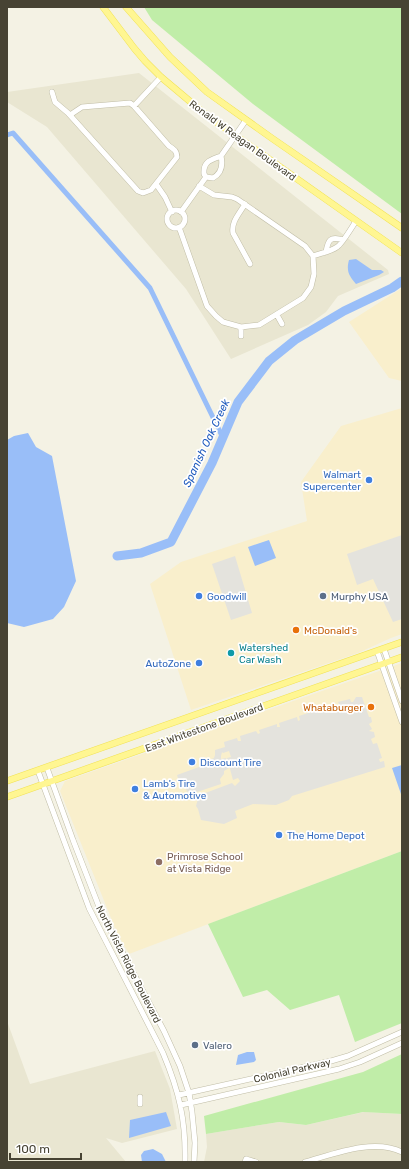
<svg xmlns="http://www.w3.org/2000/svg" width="409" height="1169" font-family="Rubik,sans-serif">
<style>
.residential{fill:#e9e6d1}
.commercial{fill:#f9efcc}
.green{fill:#c0eda8}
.parking{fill:#e4e3dd}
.water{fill:#99bef8}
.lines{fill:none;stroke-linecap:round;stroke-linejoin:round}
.canal{stroke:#99bef8;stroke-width:5}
.river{stroke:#99bef8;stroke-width:9}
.minor-casing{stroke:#c0bda6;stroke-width:6}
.major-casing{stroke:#f1e255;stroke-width:7}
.minor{stroke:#fff;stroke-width:5}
.major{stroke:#fff692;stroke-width:6}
.shop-dot{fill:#3f7fe0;stroke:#fff;stroke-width:1.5}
.service-dot{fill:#5c6f8a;stroke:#fff;stroke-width:1.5}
.food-dot{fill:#e8710a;stroke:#fff;stroke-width:1.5}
.culture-dot{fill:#0f9aa8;stroke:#fff;stroke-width:1.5}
.education-dot{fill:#8d6e63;stroke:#fff;stroke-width:1.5}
.labels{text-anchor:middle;stroke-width:3.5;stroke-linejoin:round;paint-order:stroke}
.street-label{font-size:10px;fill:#474333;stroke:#fff}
.shop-label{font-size:10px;fill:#366cbe;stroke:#fff;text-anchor:start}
.service-label{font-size:10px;fill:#4e5e75;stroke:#fff;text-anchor:start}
.food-label{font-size:10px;fill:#c56008;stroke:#fff;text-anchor:start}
.culture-label{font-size:10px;fill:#0d838f;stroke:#fff;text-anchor:start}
.education-label{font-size:10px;fill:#785e54;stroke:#fff;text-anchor:start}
.water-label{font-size:11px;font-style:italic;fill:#215cbe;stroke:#fff}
</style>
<rect width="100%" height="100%" fill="#f4f2e4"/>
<path class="residential" d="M139 73 388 270 389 274 338 296 326 312 308 325 231 359 186 289 47 127 7 102V92Z
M7 1021 30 1084 155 1051 170 1089 177 1129 122 1143 106 1138 126 1162H7Z
M364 1112 402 1114V1162H204L207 1147 206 1134 279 1122 306 1125Z"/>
<path class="commercial" d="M402 288V381L389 378 349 322Z
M402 408V634L391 638 358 653 191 710 150 584 181 562 307 521 301 482 341 426Z
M402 663V851L129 954 117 933 60 791 65 781Z"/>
<path class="green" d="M144 7H402V214L253 104 152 20Z
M402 851V1023L355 1042 339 995 290 1010 267 990 243 997 208 924Z
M402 1054V1114L363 1112 306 1125 279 1122 206 1134 204 1116 363 1072Z"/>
<path class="parking" d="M402 535V619L393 622 373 579 357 585 347 554Z
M235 556 252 613 231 620 212 564Z
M356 697H362L369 717H371L372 722 369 724 372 729 369 731 374 732 375 737 371 739 373 744 377 743 382 758 379 759 380 762 384 761 385 767 292 796 289 800 276 805 253 804 235 811 237 818 224 824 201 820 198 809 196 806 198 799 200 795 232 783 235 786 240 781 238 778 233 780 227 758 231 757 229 751 223 753 222 752 221 756V759L226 758 229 768 224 771V774L220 779 221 784 191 794 190 791 187 792 185 784 180 785 177 775 210 763 209 760 214 758 215 755V750L225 747 224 742 237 738 238 741H241L240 736 256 731 258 734 260 733 259 730 277 724V727H280L279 723 297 717 298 721 300 720 299 716 317 710 318 713H321L320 709 328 706 330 710 340 706 338 702 350 699 351 702H353Z"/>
<path class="water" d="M356 259 372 270H381L384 272 379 275 356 284C349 276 346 271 349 260Z
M28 433 36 447 52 456 76 581 64 607 53 619 24 627 7 623V440L14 436Z
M269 540 276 558 255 566 248 547Z
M402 765V797L392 768Z
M247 1052H254L256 1060 254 1062 236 1065 238 1055Z
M166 1112 171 1126 129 1138 130 1120Z
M153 1149 162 1154 166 1162H142L141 1155 144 1151Z"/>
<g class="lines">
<path class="canal" d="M7 135 13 133 150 288 223 438"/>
<path class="river" d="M117 556 141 553 171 542 212 463 238 402 269 361 295 340 344 311 392 288 402 281"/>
<g class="minor-casing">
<path id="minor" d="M52 92 55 102 68 113 138 191 143 193 151 190 177 157C177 151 174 149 169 146L134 106 130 103 82 107 70 115
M134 106 161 77
M206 177 204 174C203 161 211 160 221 156L246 120
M206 177 213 178C222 173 223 165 221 156
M156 184 165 197 172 212
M245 204C239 214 231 222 233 233L250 264
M167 219a9 9 0 1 1 18 0a9 9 0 1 1-18 0Z
M181 212 206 177
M179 227 207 306 216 316 223 322 241 327 259 325 303 298 311 287 314 274 313 256 305 246 237 199 232 197 214 195 199 186
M326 252C328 240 330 236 343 240
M313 256C321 253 330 252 337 247 342 244 352 227 356 221
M277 315 282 324
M241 336V327
M384 649 402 701
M377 651 402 722
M47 768 73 840 101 912 164 1031 180 1066 189 1093 192 1112 195 1143 194 1162
M38 771 89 908 163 1053C179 1091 186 1120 185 1162
M179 1095 331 1061 348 1056 402 1032
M140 1097V1104
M181 1105 339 1069 360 1062 402 1043
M245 1162 246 1159 256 1162
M305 1162C334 1154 373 1138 402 1152"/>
</g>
<g class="major-casing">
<path id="major" d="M103 7 134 48 145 61 161 77 205 114 402 253
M126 7 170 57 207 92 273 139 402 228
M7 781 402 642
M7 797 402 657"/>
</g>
<use href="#minor" class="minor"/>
<use href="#major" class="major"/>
</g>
<g class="shop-dot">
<circle cx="369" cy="480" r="4"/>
<circle cx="199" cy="596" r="4"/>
<circle cx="199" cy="663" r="4"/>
<circle cx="192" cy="762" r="4"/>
<circle cx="135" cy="789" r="4"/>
<circle cx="279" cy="835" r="4"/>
</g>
<g class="service-dot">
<circle cx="323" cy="596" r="4"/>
<circle cx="195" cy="1045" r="4"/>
</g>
<g class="food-dot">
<circle cx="296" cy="630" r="4"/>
<circle cx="371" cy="707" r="4"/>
</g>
<circle class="culture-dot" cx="231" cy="653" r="4"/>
<circle class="education-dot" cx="159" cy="862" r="4"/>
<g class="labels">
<g class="street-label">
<text transform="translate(243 140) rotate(36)" y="4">Ronald W Reagan Boulevard</text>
<text transform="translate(204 727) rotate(-20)" y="4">East Whitestone Boulevard</text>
<text transform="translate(129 964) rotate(63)" y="4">North Vista Ridge Boulevard</text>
<text transform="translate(292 1070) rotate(-13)" y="4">Colonial Parkway</text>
</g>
<g class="shop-label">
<text x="361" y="478" text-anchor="end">Walmart<tspan x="361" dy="12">Supercenter</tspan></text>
<text x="207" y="600">Goodwill</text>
<text x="191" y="667" text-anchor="end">AutoZone</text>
<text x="200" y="766">Discount Tire</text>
<text x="143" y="787">Lamb's Tire<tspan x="143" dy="12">&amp; Automotive</tspan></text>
<text x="287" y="839">The Home Depot</text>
</g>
<g class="service-label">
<text x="331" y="600">Murphy USA</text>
<text x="203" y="1049">Valero</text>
</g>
<g class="food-label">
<text x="304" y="634">McDonald's</text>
<text x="363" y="711" text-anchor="end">Whataburger</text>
</g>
<g class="culture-label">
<text x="239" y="651">Watershed<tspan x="239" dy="12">Car Wash</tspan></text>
</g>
<g class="education-label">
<text x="167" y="860">Primrose School<tspan x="167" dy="12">at Vista Ridge</tspan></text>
</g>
<g class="water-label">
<text transform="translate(206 443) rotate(-65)" y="4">Spanish Oak Creek</text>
</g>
</g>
<rect width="409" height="1169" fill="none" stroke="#474333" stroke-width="16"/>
<path d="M10 1153v6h71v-6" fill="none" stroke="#474333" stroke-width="2"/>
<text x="16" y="1153" font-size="12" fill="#474333" stroke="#ffffff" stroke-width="3" paint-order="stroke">100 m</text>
</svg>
